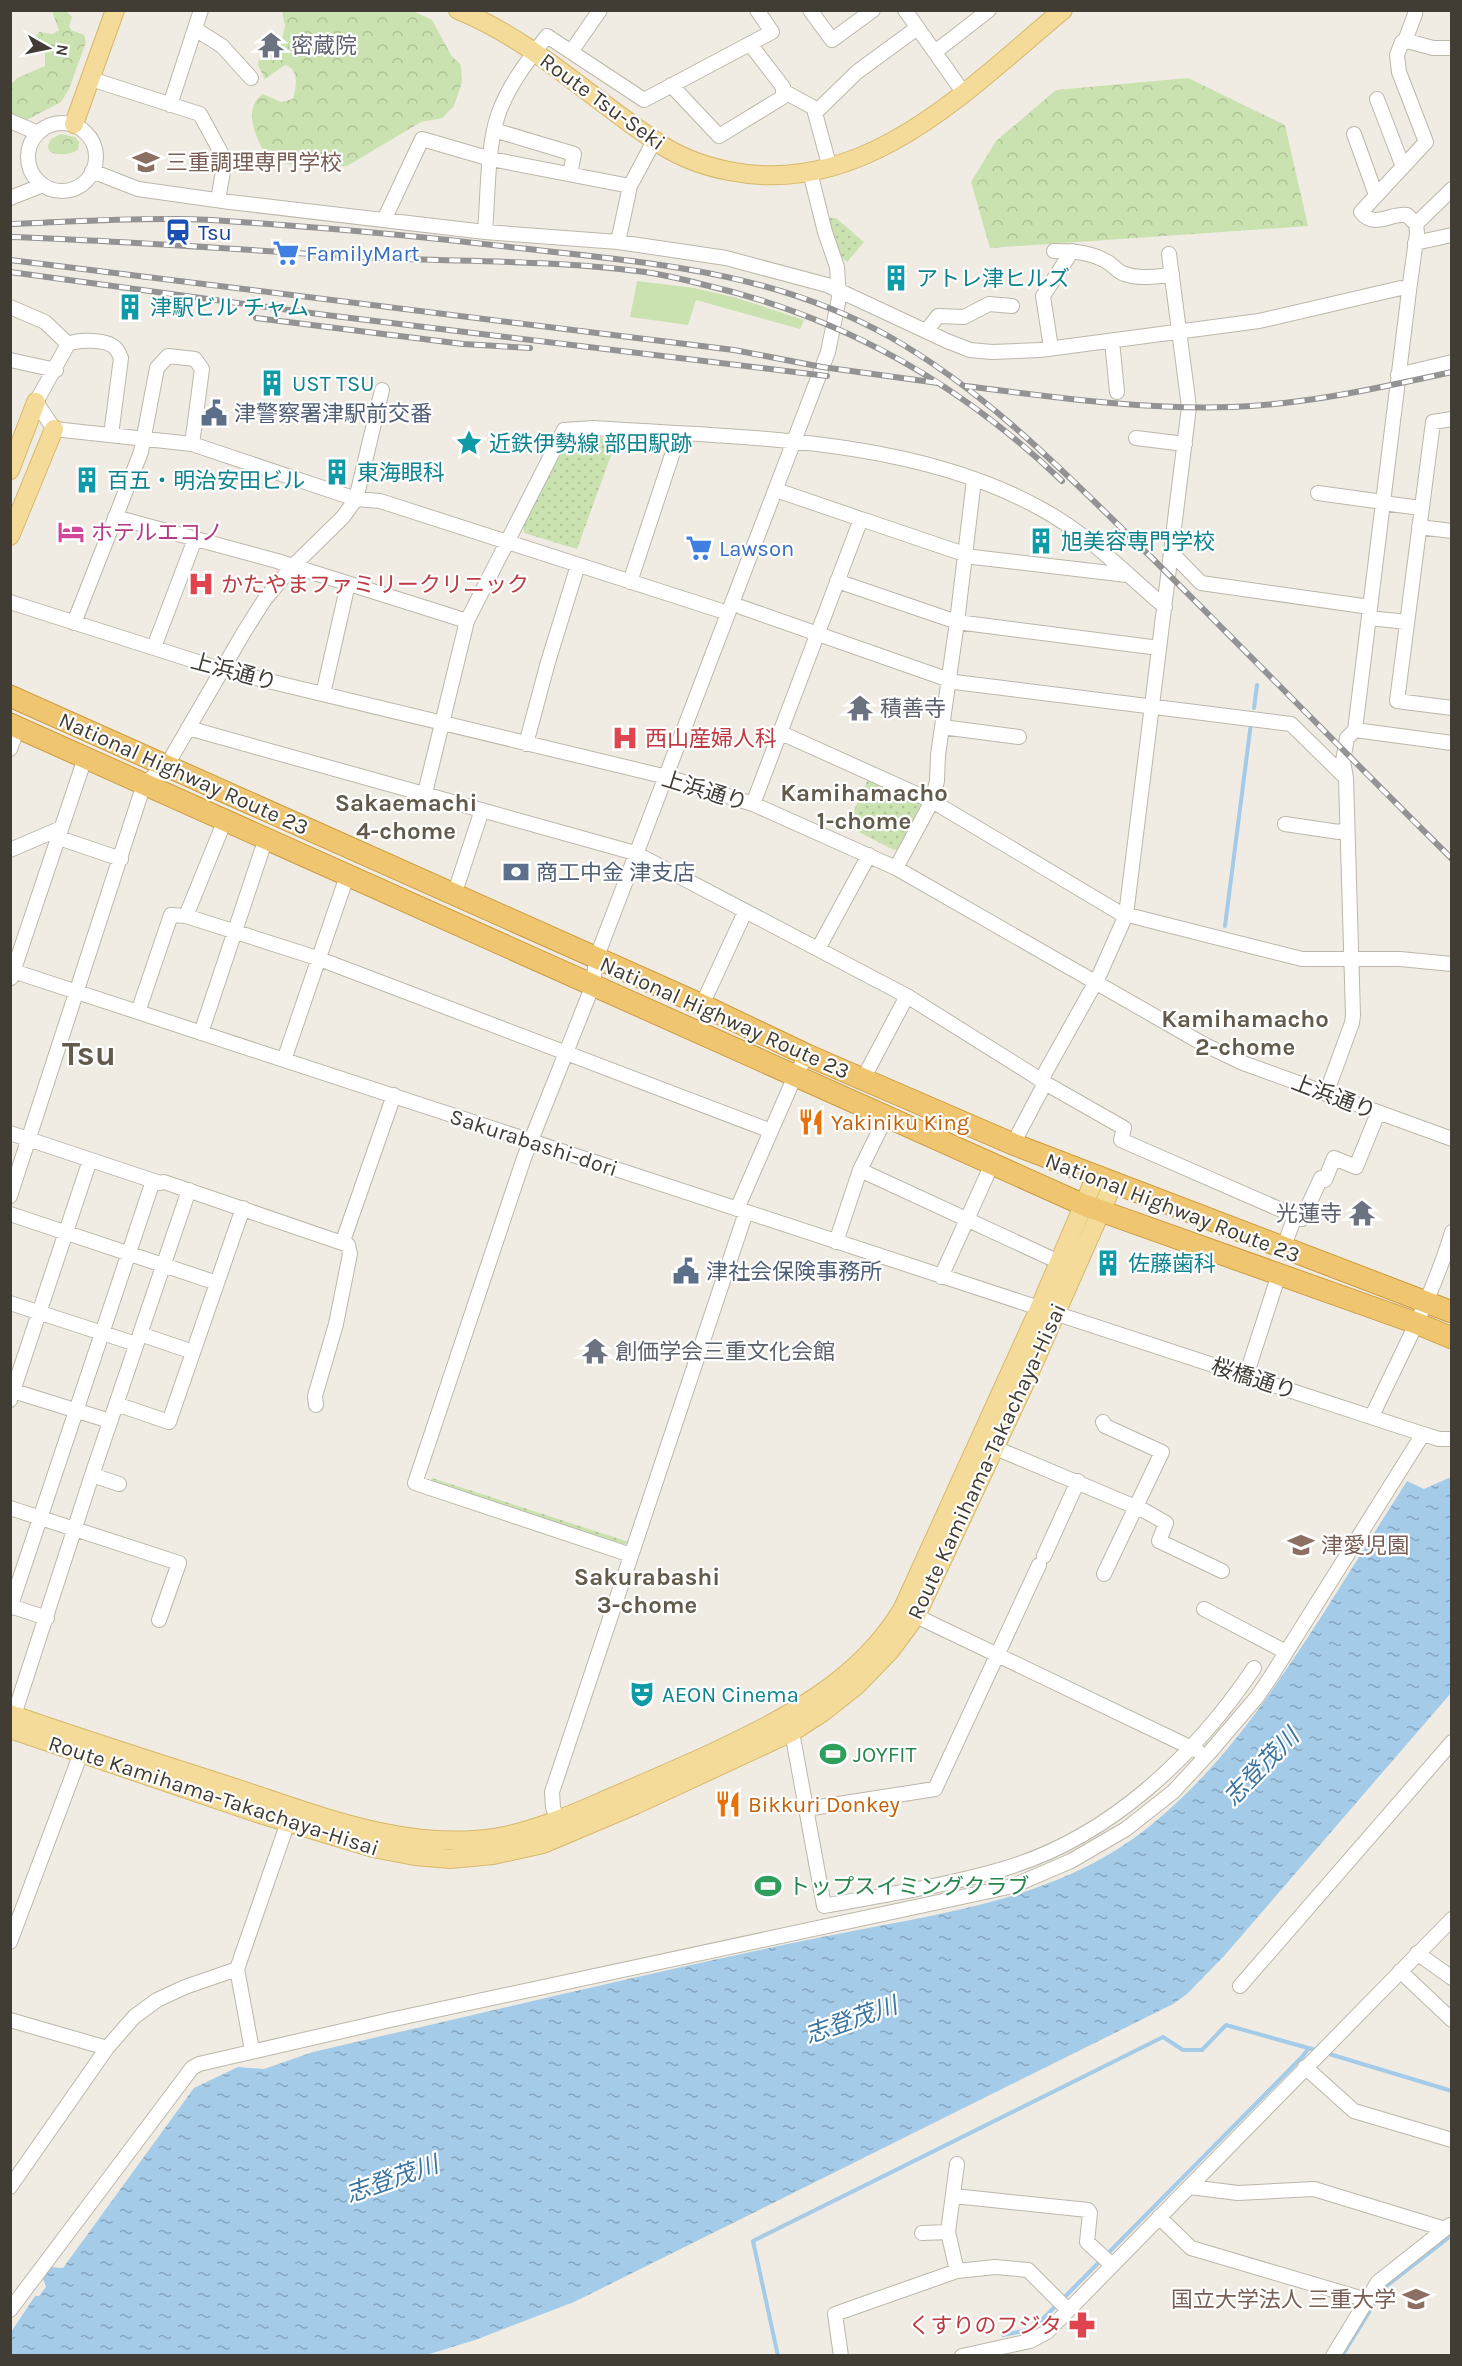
<svg xmlns="http://www.w3.org/2000/svg" width="1462" height="2366" font-family="Karla,'Noto Sans JP',sans-serif">
<style>
.grass{fill:#cae1b0}
.forest{fill:url(#forest-crowns)}
.park{fill:url(#park-dots)}
.water{fill:url(#water-ripples)}
.lines{fill:none;stroke-linecap:round;stroke-linejoin:round}
.stream{stroke:#a4cbe8;stroke-width:4}
.minor-casing{stroke:#bdb7aa;stroke-width:16}
.major-casing{stroke:#d6b86b;stroke-width:20}
.highway-casing{stroke:#cc9b41;stroke-width:23}
.minor{stroke:#fff;stroke-width:14}
.major{stroke:#f4db99;stroke-width:18}
.highway{stroke:#efc66f;stroke-width:21}
.rail-casing{stroke:#939393;stroke-width:6}
.rail{stroke:#fff;stroke-width:4;stroke-dasharray:11;stroke-linecap:butt}
.labels{text-anchor:middle;stroke-width:4.5;stroke-linejoin:round;paint-order:stroke}
.worship-label{font-size:22px;fill:#5b616d;stroke:#fff;text-anchor:start}
.street-label{font-size:22px;fill:#413c34;stroke:#fff}
.education-label{font-size:22px;fill:#785e54;stroke:#fff;text-anchor:start}
.transit-label{font-size:22px;fill:#164399;stroke:#fff;text-anchor:start}
.shop-label{font-size:22px;fill:#366cbe;stroke:#fff;text-anchor:start}
.culture-label{font-size:22px;fill:#0d838f;stroke:#fff;text-anchor:start}
.service-label{font-size:22px;fill:#4e5e75;stroke:#fff;text-anchor:start}
.hotel-label{font-size:22px;fill:#b23c85;stroke:#fff;text-anchor:start}
.health-label{font-size:22px;fill:#be3a42;stroke:#fff;text-anchor:start}
.food-label{font-size:22px;fill:#c56008;stroke:#fff;text-anchor:start}
.leisure-label{font-size:22px;fill:#27864d;stroke:#fff;text-anchor:start}
.neighbourhood-label{font-size:24px;font-weight:bold;fill:#635a4c;stroke:#fff}
.water-label{font-size:24px;font-style:italic;fill:#3974a1;stroke:#fff}
.town-label{font-size:34px;font-weight:bold;fill:#635a4c;stroke:#fff}
</style>
<defs>
<pattern id="forest-crowns" width="20" height="18" patternUnits="userSpaceOnUse" patternTransform="scale(1.5)"><rect width="20" height="18" fill="#cae1b0"/><path d="M2 6a3 3 0 1 1 6 0M12 15a3 3 0 1 1 6 0" fill="none" stroke="#afc298"/></pattern>
<pattern id="park-dots" width="8" height="8" patternUnits="userSpaceOnUse" patternTransform="scale(1.5)"><rect width="8" height="8" fill="#cae1b0"/><path d="M2 2h.1M6 6h.1" fill="none" stroke="#afc298" stroke-width="1.8" stroke-linecap="round"/></pattern>
<pattern id="water-ripples" width="26" height="14" patternUnits="userSpaceOnUse" patternTransform="scale(1.5)"><rect width="26" height="14" fill="#a4cbe8"/><path d="M2 4q2-2 4 0t4 0M15 11q2-2 4 0t4 0" fill="none" stroke="#87a6bd"/></pattern>
</defs>
<rect width="100%" height="100%" fill="#f0ece3"/>
<path class="grass" d="M637 281 694 288 737 298 804 320 800 329 696 300 688 325 630 317Z"/>
<path class="forest" d="M52 11H66L72 17 69 26 71 30 84 35 86 42 69 89 61 102 27 120 11 113V84L17 78 45 66V49L36 41V36L39 32 53 34 59 30Z
M282 11H413L432 20 451 55 461 65 462 82 454 106 442 118 421 122 347 166 292 165 268 159C257 140 241 109 263 94L281 102 293 99C296 87 300 69 285 65L265 79 258 65 259 59 281 43 285 26Z
M1188 78 1285 125 1308 226 990 248 971 182 996 141 1056 90Z
M61 134 75 137 79 142 78 150C70 155 57 156 49 151L48 146 51 139Z"/>
<path class="park" d="M829 218H836L864 242 847 262C836 253 829 232 829 218Z
M595 437 617 439 577 549 524 533 523 527 567 441Z
M868 779 919 803 921 807 898 848 894 850 847 826Z
M432 1478 629 1542 621 1546 431 1483Z"/>
<path class="water" d="M1451 1477V1693L1224 1956 1187 1994 1173 2004 574 2302 475 2340 423 2356H11V2332L35 2296H39L46 2287 42 2275 49 2267 63 2268 194 2088 238 2067 264 2069 313 2052C456 2019 598 1985 741 1954 790 1943 839 1934 889 1924 983 1906 1072 1888 1150 1826 1222 1768 1273 1691 1323 1614 1351 1570 1379 1525 1407 1481L1424 1489Z"/>
<g class="lines">
<path class="stream" d="M1254 708 1257 685
M1225 926 1251 723
M1326 2053 1452 2091
M1003 2335 1033 2329 1303 2056 1308 2049
M778 2356 753 2241 1163 2037 1183 2050H1202L1226 2025 1319 2051
M1342 2356 1384 2288 1452 2235"/>
<g class="minor-casing">
<path id="minor" d="M810 10 832 40 873 10
M905 10 963 92
M195 29 222 46 251 78
M1405 41 1415 14
M571 52 600 10
M935 52 989 10
M91 79 200 114 225 160 218 200
M671 85 719 136 783 97V87L750 44
M783 91 818 110
M1377 99 1403 167
M170 105 201 10
M10 121 38 133
M28 157a34 34 0 1 1 68 0a34 34 0 1 1-68 0Z
M494 130 574 154 570 174
M1354 134 1376 195
M830 168 815 113 857 72 917 28
M92 171 138 189 230 202 485 232 618 242 726 258 827 285 947 341 970 350 992 352 1040 350 1259 321 1401 288 1409 291 1355 730 1347 738 1343 761 1346 778 1353 1015 1352 1023 1326 1094
M10 198 43 185
M384 220 422 139 491 159 630 186
M1416 224 1452 189
M485 232C488 197 487 148 498 115 508 86 528 60 547 36L644 100 772 32 757 10
M618 242 630 186 654 141
M1415 243 1452 235
M1054 251C1074 251 1092 252 1109 263 1114 266 1119 273 1125 274 1137 279 1160 277 1172 274
M1409 291 1417 233 1416 224 1407 215C1390 213 1374 229 1361 212L1426 142 1399 72 1397 55 1402 42 1407 41 1433 48H1452
M10 307 45 322 68 344
M927 330 938 316 964 317 989 304 1012 306
M1112 341 1117 392
M1051 348 1043 296 1072 251
M10 360 56 370
M1398 375 1452 362
M1452 419 1433 422 1397 701 1452 708
M111 435 121 358C119 355 119 352 116 349 109 339 79 339 68 344L36 402 54 429 192 444 356 499 380 501 728 613
M1136 438 1185 444
M1318 493 1383 502
M1383 503 1421 508
M115 517 277 561 467 621
M861 519 973 557 1127 575
M1419 527 1452 531
M1171 552 1201 583 1370 607
M837 581 957 622 1159 648
M630 582 679 434
M10 602 223 670 667 777 753 804 896 868 1205 1045 1243 1063 1452 1139
M741 607 955 682 1291 724 1346 778
M1369 618 1407 622
M74 623 141 452 157 368 168 356 195 359 202 369 192 444
M154 647 195 539
M323 694 348 584
M942 727 1019 737
M188 728 635 853 907 996 1041 1080
M1355 730 1452 743
M779 732 932 801 1120 913 1302 959H1400L1452 964
M526 744 548 662 578 565
M10 749 18 727
M425 793 467 621 564 430 594 428C740 438 914 436 1045 511 1090 536 1126 574 1165 607
M753 804 861 519 776 490
M1285 824 1339 832 1347 829
M56 837 121 859
M10 850 59 829
M896 868 932 801 937 781 938 755 957 622 974 480
M454 895 482 810
M186 916 225 820
M818 949 869 855
M10 970 1423 1434 1439 1439H1452
M11 978 85 758
M702 1005 745 912
M138 1012 171 915 186 916 317 958 771 1131
M201 1033 266 838
M284 1060 347 876
M863 1079 907 996
M1045 1083 1124 1128 1121 1140 1302 1219 1321 1178 1325 1180 1334 1158 1356 1167 1378 1113
M10 1133 160 1183 164 1182 348 1245 350 1254 336 1324 315 1396 316 1405
M1013 1144 1045 1083 1041 1080 1098 978 1126 915 1189 407 1169 254
M860 1170 1059 1262
M10 1196 144 784 167 765 244 632 265 599 292 567 343 517 356 499 382 390
M737 1209 795 1076 807 1055
M10 1214 217 1283
M343 1241 394 1095
M836 1242 860 1170 886 1117
M1283 1249 1295 1216
M941 1277 992 1164
M10 1303 136 1344
M140 1334 193 1352
M1246 1376 1279 1274
M10 1390 110 1421
M10 1400 90 1160
M116 1404 169 1422 243 1208
M1372 1416C1400 1356 1433 1296 1452 1232
M1103 1422 1105 1426 1162 1452 1104 1574
M986 1444 1145 1511 1166 1523 1159 1541 1222 1571
M92 1475 119 1484
M10 1508 179 1563 159 1620
M631 1555 415 1483 524 1158 593 985 596 959 828 352 839 298 837 267 825 232 810 172
M1044 1556 1078 1481
M10 1606 47 1618
M10 1608 153 1181
M1204 1609 1286 1652
M916 1616 1198 1751
M14 1715 92 1475 189 1190
M792 1732 824 1906C883 1895 945 1886 1003 1869 1109 1838 1194 1757 1254 1668
M806 1809 935 1789 1039 1565
M557 1820 553 1807 552 1792 746 1212
M10 1942 81 1753
M1417 1953 1452 1978
M1400 1971 1452 2020
M1240 1986 1452 1742
M10 2020 107 2048
M252 2050 237 1969 288 1822
M1305 2067 1354 2111 1452 2140
M957 2164 948 2232 957 2271
M10 2187 107 2048 134 2017 157 2000 185 1987 237 1969
M1190 2187 1238 2193 1314 2189 1445 2229
M954 2196 1088 2210 1090 2213 1087 2242 1112 2265
M1159 2217 1191 2248 1367 2300
M922 2233 948 2232
M10 2310 192 2068 199 2064 390 2020 1013 1886 1071 1861 1126 1829 1173 1792 1210 1752 1257 1697 1270 1678 1423 1434
M841 2356 835 2314 957 2271 995 2267 1028 2270 1068 2310
M962 2356 1030 2341 1047 2332 1452 1919
M1333 2356 1378 2282 1450 2225"/>
</g>
<g class="major-casing">
<path id="major" d="M458 10C532 40 588 96 654 140 675 155 703 166 729 171 864 199 968 89 1063 10
M74 124 115 10
M10 470 36 402
M10 536 54 429
M10 1714C82 1739 154 1762 226 1785 313 1813 406 1853 499 1837 538 1830 575 1813 610 1798 644 1783 677 1769 710 1754 784 1719 859 1682 903 1608L1039 1309 1095 1178
M10 1729 263 1815 373 1848 415 1856 450 1859 493 1855 543 1844 635 1805 792 1732 823 1712 856 1686 890 1651 916 1616 1025 1383 1113 1184"/>
</g>
<g class="highway-casing">
<path id="highway" d="M10 696 702 1005 807 1055 1013 1144 1452 1312
M10 724 1084 1205 1416 1323 1452 1338"/>
</g>
<use href="#minor" class="minor"/>
<use href="#major" class="major"/>
<use href="#highway" class="highway"/>
<g class="rail-casing">
<path id="rail" d="M10 224C66 222 122 218 178 219 208 219 239 222 269 224 353 230 436 238 519 248 649 263 773 271 890 337 990 394 1069 477 1151 557 1252 657 1351 759 1452 859
M10 237C133 241 256 251 378 258 467 262 557 260 645 272 665 275 686 280 705 285 843 317 960 383 1062 481
M10 260 734 350 822 367 938 383
M10 272 326 315 827 376
M256 318 463 344 530 348
M965 386C1053 397 1143 410 1232 407 1307 404 1379 388 1452 372"/>
</g>
<use href="#rail" class="rail"/>
</g>
<defs>
<g id="temple-bare" transform="scale(2.07)"><path d="M0-6L5-2H3V0L6.5 2.5H4V6H1.5V3h-3V6H-4V2.5H-6.5L-3 0V-2H-5Z" fill="#6b7280" stroke="#fff" stroke-width="2.5" paint-order="stroke"/></g>
<g id="university-bare" transform="scale(2.07)"><path d="M0-5L7-2L0 1L-7-2ZM-4 1L0 2.5L4 1V4Q0 6-4 4Z" fill="#8d6e63" stroke="#fff" stroke-width="2.5" paint-order="stroke"/></g>
<g id="station-bare" transform="scale(2.07)"><path d="M-3-6H3Q5-6 5-4V2Q5 4 3 4L4.5 6H3L1.5 4h-3L-3 6H-4.5L-3 4Q-5 4-5 2V-4Q-5-6-3-6ZM-3.5-4v3h7v-3ZM-3.5 1v1.5H-2V1ZM2 1v1.5H3.5V1Z" fill="#1a4fb4" stroke="#fff" stroke-width="2.5" paint-order="stroke"/></g>
<g id="supermarket-bare" transform="scale(2.07)"><path d="M-6-5.5h2.5l.6 2H6L4.5 2H-2.5L-4.4-4H-6ZM-1.5 3.2a1.3 1.3 0 1 0 .1 0ZM3 3.2a1.3 1.3 0 1 0 .1 0Z" fill="#3f7fe0" stroke="#fff" stroke-width="2.5" paint-order="stroke"/></g>
<g id="building-bare" transform="scale(2.07)"><path d="M-4-6H4V6H1V3H-1V6H-4ZM-2.5-4.3h1.7v1.8h-1.7ZM.8-4.3h1.7v1.8H.8ZM-2.5-1h1.7V.8h-1.7ZM.8-1h1.7V.8H.8Z" fill="#0f9aa8" stroke="#fff" stroke-width="2.5" paint-order="stroke"/></g>
<g id="civic-bare" transform="scale(2.07)"><path d="M-.6-6.5H3V-4.5H.6V-3L4-1V1h2V6H-6V1h2V-1L-.6-3ZM-1.2 2.5V6h2.4V2.5Z" fill="#5c6f8a" stroke="#fff" stroke-width="2.5" paint-order="stroke"/></g>
<g id="sight-bare" transform="scale(2.07)"><path d="M0-6L1.8-2.2L6-1.7L2.9 1.2L3.7 5.4L0 3.3L-3.7 5.4L-2.9 1.2L-6-1.7L-1.8-2.2Z" fill="#0f9aa8" stroke="#fff" stroke-width="2.5" paint-order="stroke"/></g>
<g id="hotel-bare" transform="scale(2.07)"><path d="M-6-4.5h1.5V1H6V5H4.5V3h-9V5H-6ZM-4 0a1.8 1.8 0 1 1 3.6 0ZM.5 0V-2.5h3Q6-2.5 6 0Z" fill="#d1479c" stroke="#fff" stroke-width="2.5" paint-order="stroke"/></g>
<g id="hospital-bare" transform="scale(2.07)"><path d="M-5-5h3v3.5h4V-5h3V5h-3V1.5h-4V5h-3Z" fill="#e0444e" stroke="#fff" stroke-width="2.5" paint-order="stroke"/></g>
<g id="bank-bare" transform="scale(2.07)"><path d="M-6-4H6V4H-6ZM0-2.3a2.3 2.3 0 1 0 0 4.6a2.3 2.3 0 1 0 0-4.6Z" fill="#5c6f8a" stroke="#fff" stroke-width="2.5" paint-order="stroke"/></g>
<g id="restaurant-bare" transform="scale(2.07)"><path d="M-5-6h1v4h1v-4h1v4h1v-4h1v5L-1.5 .5V6h-2V.5L-5-1ZM5-6V6H3V1.5H1.5Q1.5-4 5-6Z" fill="#e8710a" stroke="#fff" stroke-width="2.5" paint-order="stroke"/></g>
<g id="school-bare" transform="scale(2.07)"><path d="M0-5L7-2L0 1L-7-2ZM-4 1L0 2.5L4 1V4Q0 6-4 4Z" fill="#8d6e63" stroke="#fff" stroke-width="2.5" paint-order="stroke"/></g>
<g id="theatre-bare" transform="scale(2.07)"><path d="M-5-5.5Q0-4 5-5.5V0Q5 5 0 6Q-5 5-5 0ZM-3.3-2.5H-1v1.5H-3.3ZM1-2.5H3.3v1.5H1ZM-2.8 1Q0 5.5 2.8 1Z" fill="#0f9aa8" stroke="#fff" stroke-width="2.5" paint-order="stroke"/></g>
<g id="stadium-bare" transform="scale(2.07)"><path d="M0-5a6.5 5 0 1 0 0 10a6.5 5 0 1 0 0-10ZM-3.5-1.8h7v3.6h-7Z" fill="#2e9e5b" stroke="#fff" stroke-width="2.5" paint-order="stroke"/></g>
<g id="pharmacy-bare" transform="scale(2.07)"><path d="M-2-6h4v4h4v4h-4v4h-4v-4h-4v-4h4Z" fill="#e0444e" stroke="#fff" stroke-width="2.5" paint-order="stroke"/></g>
</defs>
<g fill-rule="evenodd">
<use href="#temple-bare" x="271" y="45"/>
<use href="#university-bare" x="146" y="162"/>
<use href="#station-bare" x="178" y="232"/>
<use href="#supermarket-bare" x="286" y="253"/>
<use href="#building-bare" x="896" y="278"/>
<use href="#building-bare" x="130" y="307"/>
<use href="#building-bare" x="272" y="383"/>
<use href="#civic-bare" x="214" y="413"/>
<use href="#sight-bare" x="469" y="443"/>
<use href="#building-bare" x="337" y="472"/>
<use href="#building-bare" x="87" y="480"/>
<use href="#hotel-bare" x="71" y="532"/>
<use href="#building-bare" x="1041" y="541"/>
<use href="#supermarket-bare" x="699" y="548"/>
<use href="#hospital-bare" x="201" y="584"/>
<use href="#temple-bare" x="860" y="708"/>
<use href="#hospital-bare" x="625" y="738"/>
<use href="#bank-bare" x="516" y="872"/>
<use href="#restaurant-bare" x="811" y="1122"/>
<use href="#temple-bare" x="1362" y="1213"/>
<use href="#building-bare" x="1108" y="1263"/>
<use href="#civic-bare" x="686" y="1271"/>
<use href="#temple-bare" x="595" y="1351"/>
<use href="#school-bare" x="1301" y="1545"/>
<use href="#theatre-bare" x="642" y="1694"/>
<use href="#stadium-bare" x="833" y="1754"/>
<use href="#restaurant-bare" x="728" y="1804"/>
<use href="#stadium-bare" x="768" y="1886"/>
<use href="#university-bare" x="1416" y="2299"/>
<use href="#pharmacy-bare" x="1082" y="2325"/>
</g>
<g class="labels">
<g class="worship-label">
<text x="291" y="53">密蔵院</text>
<text x="880" y="716">積善寺</text>
<text x="1342" y="1221" text-anchor="end">光蓮寺</text>
<text x="615" y="1359">創価学会三重文化会館</text>
</g>
<g class="street-label">
<text transform="translate(603 101) rotate(36)" y="8">Route Tsu-Seki</text>
<text transform="translate(234 671) rotate(15)" y="8">上浜通り</text>
<text transform="translate(184 773) rotate(24)" y="8">National Highway Route 23</text>
<text transform="translate(705 790) rotate(17)" y="8">上浜通り</text>
<text transform="translate(725 1017) rotate(24)" y="8">National Highway Route 23</text>
<text transform="translate(1334 1096) rotate(21)" y="8">上浜通り</text>
<text transform="translate(534 1142) rotate(18)" y="8">Sakurabashi-dori</text>
<text transform="translate(1173 1207) rotate(21)" y="8">National Highway Route 23</text>
<text transform="translate(1254 1378) rotate(18)" y="8">桜橋通り</text>
<text transform="translate(986 1461) rotate(-65)" y="8">Route Kamihama-Takachaya-Hisai</text>
<text transform="translate(214 1795) rotate(18)" y="8">Route Kamihama-Takachaya-Hisai</text>
</g>
<g class="education-label">
<text x="166" y="170">三重調理専門学校</text>
<text x="1321" y="1553">津愛児園</text>
<text x="1396" y="2307" text-anchor="end">国立大学法人 三重大学</text>
</g>
<g class="transit-label">
<text x="198" y="240">Tsu</text>
</g>
<g class="shop-label">
<text x="306" y="261">FamilyMart</text>
<text x="719" y="556">Lawson</text>
</g>
<g class="culture-label">
<text x="916" y="286">アトレ津ヒルズ</text>
<text x="150" y="315">津駅ビル チャム</text>
<text x="292" y="391">UST TSU</text>
<text x="489" y="451">近鉄伊勢線 部田駅跡</text>
<text x="357" y="480">東海眼科</text>
<text x="107" y="488">百五・明治安田ビル</text>
<text x="1061" y="549">旭美容専門学校</text>
<text x="1128" y="1271">佐藤歯科</text>
<text x="662" y="1702">AEON Cinema</text>
</g>
<g class="service-label">
<text x="234" y="421">津警察署津駅前交番</text>
<text x="536" y="880">商工中金 津支店</text>
<text x="706" y="1279">津社会保険事務所</text>
</g>
<g class="hotel-label">
<text x="91" y="540">ホテルエコノ</text>
</g>
<g class="health-label">
<text x="221" y="592">かたやまファミリークリニック</text>
<text x="645" y="746">西山産婦人科</text>
<text x="1062" y="2333" text-anchor="end">くすりのフジタ</text>
</g>
<g class="food-label">
<text x="831" y="1130">Yakiniku King</text>
<text x="748" y="1812">Bikkuri Donkey</text>
</g>
<g class="leisure-label">
<text x="853" y="1762">JOYFIT</text>
<text x="788" y="1894">トップスイミングクラブ</text>
</g>
<g class="neighbourhood-label">
<text x="864" y="801">Kamihamacho<tspan x="864" dy="28">1-chome</tspan></text>
<text x="406" y="811">Sakaemachi<tspan x="406" dy="28">4-chome</tspan></text>
<text x="1245" y="1027">Kamihamacho<tspan x="1245" dy="28">2-chome</tspan></text>
<text x="647" y="1585">Sakurabashi<tspan x="647" dy="28">3-chome</tspan></text>
</g>
<g class="water-label">
<text transform="translate(1261 1767) rotate(-46)" y="8">志登茂川</text>
<text transform="translate(851 2020) rotate(-19)" y="8">志登茂川</text>
<text transform="translate(392 2179) rotate(-19)" y="8">志登茂川</text>
</g>
<g class="town-label">
<text x="89" y="1065">Tsu</text>
</g>
</g>
<rect width="1462" height="2366" fill="none" stroke="#413c34" stroke-width="24"/>
<g transform="translate(48 48) rotate(99)" stroke="#ffffff" stroke-width="4.5" paint-order="stroke">
<path d="M0-4.5L10 22L0 15L-10 22Z" fill="#413c34"/>
<text y="-9" font-size="16" font-weight="bold" text-anchor="middle" fill="#413c34">N</text>
</g>
</svg>
